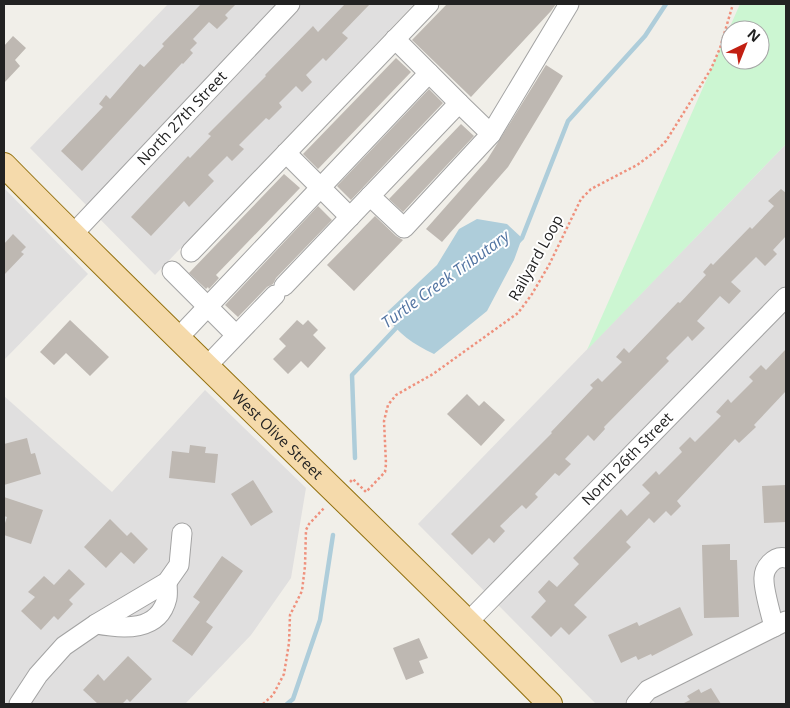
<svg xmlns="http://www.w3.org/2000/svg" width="790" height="708" font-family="'Open Sans',sans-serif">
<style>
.residential{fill:#e0dfdf}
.park{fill:#ccf6d2;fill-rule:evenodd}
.water{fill:#aecdda}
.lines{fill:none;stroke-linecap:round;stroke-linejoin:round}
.stream{stroke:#aecdda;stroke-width:4.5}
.building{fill:#beb8b2}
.minor-casing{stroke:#a3a3a3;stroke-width:21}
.major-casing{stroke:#92700d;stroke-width:26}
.path{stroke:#ef917d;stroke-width:2.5;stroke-dasharray:2.5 2.5;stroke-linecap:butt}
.minor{stroke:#fff;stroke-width:19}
.major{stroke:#f5daab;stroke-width:24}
.labels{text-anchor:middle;stroke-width:4;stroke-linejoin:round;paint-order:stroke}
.street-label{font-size:15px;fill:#222;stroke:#fff}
.water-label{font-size:16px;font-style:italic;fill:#5274a2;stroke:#fff}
</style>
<rect width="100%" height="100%" fill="#f1efe9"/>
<path class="residential" d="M168 4H414L155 275 30 148Z
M786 144V704H596L418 524Z
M4 188 88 274 4 360Z
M205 390 306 488 291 578 251 635 185 704H4V396L112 492Z"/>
<path class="park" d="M740 4H786V144L587 350ZM730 30H760V60H730Z"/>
<path class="water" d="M477 219 507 224 522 238 514 260 487 311 434 354C413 344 398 334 385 314L437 265 459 229Z"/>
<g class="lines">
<path class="stream" d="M519 241 522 238 568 121 645 36 666 4
M355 458 352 375 398 326
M287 704 293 699 320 620 333 535"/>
</g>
<path class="building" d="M201 4H236L225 15 228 18 217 29 209 22 193 39 197 43 190 50 193 53 183 64 182 63 82 171 61 151 103 107 99 104 106 95 110 99 140 64 144 67 164 46 162 44Z
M345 4H370L342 33 348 38 326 61 323 58 306 75 312 82 302 92 296 86 279 103 282 107 269 120 266 118 239 145 244 149 232 161 227 156 208 175 214 181 189 207 184 201 151 236 131 217 188 156 190 158 211 136 208 134 266 76 265 75 313 26 318 32Z
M447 4H556L551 11 471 97 412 40Z
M13 36 26 48 15 60 20 66 4 83V46Z
M396 58 411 72 318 169 303 154Z
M546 65 563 76 508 167 442 242 426 229 487 160Z
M429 89 443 103 351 200 337 186Z
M461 124 474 136 403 212 389 199Z
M284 174 300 188 216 275 219 278 209 289 208 287 206 289 189 273Z
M781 189 786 193V236L773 250 777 254 765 266 756 257 731 282 741 291 729 304 720 296 697 321 705 328 692 341 688 336 666 358 669 361 604 427 605 429 594 441 588 435 565 459 571 464 559 476 555 473 535 494 538 497 526 509 522 505 500 526 505 531 494 543 489 538 472 555 451 534 552 433 551 432 593 388 590 385 598 378 602 382 622 362 616 357 624 348 629 353 678 302 680 303 706 275 703 272 711 263 713 265 750 227 752 229 774 206 768 201Z
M318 206 332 220 276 278 273 284 267 287 238 317 225 305Z
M375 216 396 236 403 240 354 291 327 265Z
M13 234 26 247 21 252 24 254 4 275V244Z
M70 320 109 357 90 376 66 353 54 365 40 352Z
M297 320 303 325 308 320 318 330 313 335 326 348 308 368 301 361 288 374 273 359 286 346 279 339Z
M786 349V391L754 425 756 427 739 443 735 439 677 501 681 506 671 516 666 511 654 523 649 518 626 542 631 547 574 605 587 617 569 635 561 627 551 637 531 617 546 601 538 592 549 580 557 587 579 564 573 558 621 509 627 516 650 493 642 485 656 471 659 475 682 452 679 448 690 437 695 442 721 416 716 412 728 399 731 403 753 381 749 377 761 365 766 370Z
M467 394 479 406 484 401 505 420 481 446 447 414Z
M27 438 31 454 35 453 41 474 4 485V444Z
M190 445 206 447 205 453 218 454 215 483 169 478 172 451 189 453Z
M253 480 273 512 251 526 231 494Z
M786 485V522L764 523 762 486Z
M4 497 43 510 31 544 4 535V526L7 517 4 516Z
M110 519 127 536 131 532 148 549 134 564 121 552 106 568 84 547Z
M730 544V560H737L739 617 704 618 702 545Z
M222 556 243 571 206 622 213 627 192 656 172 641 200 602 193 597Z
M69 569 85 584 69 600 73 604 58 620 54 616 41 630 21 611 35 597 28 592 44 576 54 585Z
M680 607 693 635 652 656 651 654 638 660 636 656 621 663 608 635 637 622 639 626Z
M419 638 428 658 419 661 424 673 406 680 393 648Z
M128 656 152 679 130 702 127 699 122 704H98L83 690 98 674 104 681Z
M711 688 721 704H682L690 700 687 696 699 689 701 693Z"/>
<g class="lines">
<g class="minor-casing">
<g id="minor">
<path d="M395 39 459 103"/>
<path d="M286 153 350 217"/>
<path d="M370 196 404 228 491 134"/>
<path id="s1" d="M73 234 290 4"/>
<path d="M191 252 429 4"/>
<path d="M172 271 236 335"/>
<path d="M284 286 459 103 491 134 569 4"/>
<path d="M178 338 429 73"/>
<path d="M207 366 275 295"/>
<path id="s2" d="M468 622 786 297"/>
<path d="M96 624C123 629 159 632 167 598 168 593 167 587 167 582"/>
<path d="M774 627C771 614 764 592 764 580 763 568 774 555 786 558"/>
<path d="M19 704 38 675 64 646 96 624 167 582 179 565 182 533"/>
<path d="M636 704 648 690 786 621"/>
</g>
</g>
<g class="major-casing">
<g id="major">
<path id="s3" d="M4 165C183 347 370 522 550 704"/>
</g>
</g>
<path class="path" d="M350 482 353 479 366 492 385 472 386 464 384 421 388 405 396 395 433 374 518 313 532 294 549 265 581 199 591 189 637 165 656 151 666 141 711 69 720 48 733 4
M263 704 273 695 284 674 289 643 290 615 302 591 305 566 306 530 309 524 325 507"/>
<use href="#minor" class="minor"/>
<use href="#major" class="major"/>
</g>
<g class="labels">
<g class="street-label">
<text dy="5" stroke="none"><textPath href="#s1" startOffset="159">North 27th Street</textPath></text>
<text transform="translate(536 258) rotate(-61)" y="5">Railyard Loop</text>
<text dy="5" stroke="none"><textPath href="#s3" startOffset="384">West Olive Street</textPath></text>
<text dy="5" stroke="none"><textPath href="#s2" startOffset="228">North 26th Street</textPath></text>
</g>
<g class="water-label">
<text transform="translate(445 279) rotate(-36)" y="6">Turtle Creek Tributary</text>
</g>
</g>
<rect width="790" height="708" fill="none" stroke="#222222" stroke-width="10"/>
<g transform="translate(745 45) rotate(43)"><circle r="24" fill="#ffffff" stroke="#a7a7a7"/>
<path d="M0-4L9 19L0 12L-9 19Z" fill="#c21f12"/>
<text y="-8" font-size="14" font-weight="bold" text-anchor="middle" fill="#222222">N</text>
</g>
</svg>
